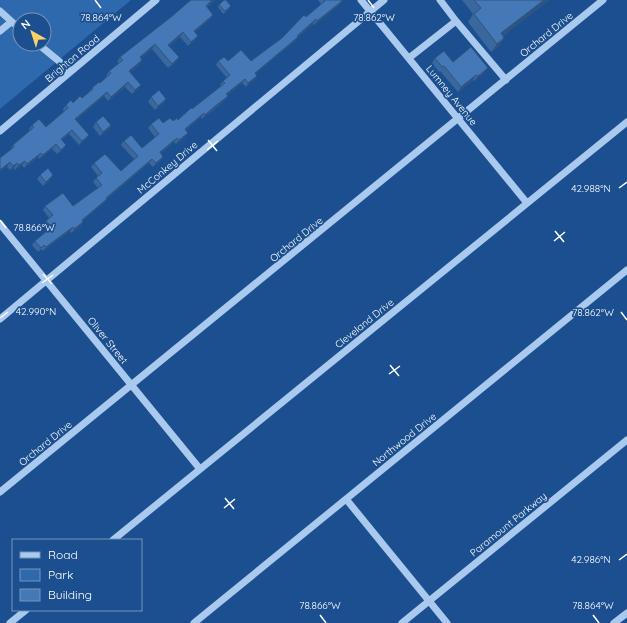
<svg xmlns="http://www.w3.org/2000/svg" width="627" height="623" font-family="Quicksand,sans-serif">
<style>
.green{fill:#2e69ad;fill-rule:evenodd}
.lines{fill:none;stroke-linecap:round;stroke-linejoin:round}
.minor{stroke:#a9c9ee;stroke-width:7}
.wall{fill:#3a679d}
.shaded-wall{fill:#305480}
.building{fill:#4478b7;stroke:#305480}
.ticks{fill:none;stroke:#fff;stroke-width:1.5}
.labels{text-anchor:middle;stroke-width:3.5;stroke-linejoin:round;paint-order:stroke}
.street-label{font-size:10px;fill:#fff;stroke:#1b4f8f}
.ticks-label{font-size:10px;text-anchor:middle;fill:#fff;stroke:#1b4f8f;stroke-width:3.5;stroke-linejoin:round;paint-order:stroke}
</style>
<rect width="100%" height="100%" fill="#1b4f8f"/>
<path class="green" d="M0 0H131L0 109ZM20 20H44V44H20Z"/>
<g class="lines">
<path class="minor" d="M361 0 527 203
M0 11 20 29
M456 21 506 80
M0 31 11 22
M38 44 71 71
M409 58 456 21 440 0
M0 131 156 0
M0 224 200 469
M0 319 384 0
M0 492 603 0
M346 499 447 623
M113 540 627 122
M10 623 26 610
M194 623 627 270
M402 623 627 440
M614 623 627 613"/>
</g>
<path class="wall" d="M191 0H215L207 7 213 15 210 19 195 32V40L188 46 180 37 169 46 179 57 176 62 168 68 152 49 141 58 142 60 139 65 130 72 138 89 132 94 125 87 108 101 104 96 76 120 89 135 86 139 79 145 69 134 62 140 66 145 63 149 57 154 52 149 39 159 38 157 24 168 22 165 15 170 14 168 10 170 7 167 10 150 13 145 30 131 29 129 32 125 46 127 64 112 63 109 66 105 73 103 82 98 89 92 92 88 100 83 107 77 106 76 109 71 119 64 117 62 120 57 171 17Z
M318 0H341L339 5 314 25 313 24 298 37 295 41 255 74 257 76 254 80 246 87 242 83 227 95 228 96 225 100 211 112 202 119 201 117 186 130 185 137 176 144 174 142 161 153 160 161 153 167 149 163 106 200 104 203 82 221 83 222 80 226 72 233 70 231 43 251 41 249 38 252 32 245 35 241 48 230 43 225 46 221 49 218 43 210 45 206H73L98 188 93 182 98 176 91 167 94 163 121 171 134 159 121 145 124 141 142 148 155 137 148 128 151 124 163 123 178 120 192 109 221 86 220 85 223 81 227 78 216 65 218 61H251L282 38 321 4Z
M462 0H549L503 36 504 38 499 46 491 52 468 22 473 14Z
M219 5 230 8 223 14 218 7Z
M435 58 453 62 484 73 474 81 473 80 458 92 440 71 439 72 432 63Z
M151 97 166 99 163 103 155 110 148 102Z
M96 122 111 125 108 130 100 136 93 127Z
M40 175H53L50 180 43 186 37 179Z"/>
<path class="shaded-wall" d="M212 0H215L202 10Z
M544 0H549L495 42 501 33Z
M342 1 339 5 314 25 317 21Z
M213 15 210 19 191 36 194 31Z
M316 19 313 24 294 40 297 36Z
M183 32 180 37 165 49 168 45Z
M198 36 195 40 188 46 191 42Z
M298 37 295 41 252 77 255 73Z
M504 38 499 46 491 52 497 44Z
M155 44 152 49 136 62 140 57Z
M179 57 176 62 168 68Z
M142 60 139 65 126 76 129 71Z
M488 68 484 73 474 81 478 76Z
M476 75 473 80 458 92 461 87Z
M257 76 254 80 246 87 248 83Z
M245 79 242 83 223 98 226 94Z
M128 82 125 87 108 101 111 97Z
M141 85 138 89 132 94 135 90Z
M107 92 104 96 72 124 75 119Z
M228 96 225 100 202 119 205 115Z
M166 99 163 103 155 110 158 106Z
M204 113 201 117 182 133 185 129Z
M111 125 108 130 100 136 103 132Z
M72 130 69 134 58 143 61 139Z
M188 133 185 137 176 144 179 140Z
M89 135 86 139 79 145 82 141Z
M177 138 174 142 157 156 160 152Z
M56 144 52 149 39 159 43 155Z
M41 153 38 157 24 168 27 164Z
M163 157 160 161 153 167 156 163Z
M152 159 149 163 106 200 104 203 79 224 82 220 106 198Z
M25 161 22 165 15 170 19 165Z
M10 162 7 167 0 172V170Z
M17 163 14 168 10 170 13 166Z
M53 175 50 180 43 186 46 182Z
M83 222 80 226 72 233 74 229Z
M73 227 70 231 43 251 46 247Z"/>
<path class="building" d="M191 0H212L206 6 213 15 194 31 198 36 191 42 183 32 168 45 179 57 172 64 155 44 140 57 142 60 129 71 141 85 135 90 128 82 111 97 107 92 75 119 89 135 82 141 72 130 61 139 66 145 61 150 56 144 43 155 41 153 27 164 25 161 19 165 17 163 13 166 10 162 0 170V158L14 147 13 145 34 127 32 125 39 119 46 127 68 108 66 105 71 100 73 103 80 96 82 98 93 89 92 88 99 82 100 83 111 73 109 71 123 60 120 57 171 17Z
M224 0H226L231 6 225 11 219 5Z
M324 0H341L342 1 317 21 316 19 297 36 298 37 255 73 257 76 248 83 245 79 226 94 228 96 214 107 205 115 204 113 185 129 188 133 179 140 177 138 160 152 163 157 156 163 152 159 106 198 107 199 82 220 83 222 74 229 73 227 46 247 44 245 41 248 35 241 52 227 46 221 53 215 45 206 63 193 73 206 102 185 96 178 102 173 94 163 105 154 121 171 138 156 124 141 131 135 142 148 159 134 151 124 159 118 163 123 170 118 173 121 177 118 178 120 191 108 192 109 225 83 223 81 230 75 218 61 224 57 228 61 241 50 251 61 282 38 304 15 306 17 325 1Z
M474 0H544L501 33 504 38 497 44 474 14 481 8Z
M471 47 488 68 478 76 476 75 461 87 444 66 442 67 435 58 444 51 453 62Z
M159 90 166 99 158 106 151 97Z
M103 116 111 125 103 132 96 122Z
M48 168 53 175 46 182 40 175Z"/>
<path class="ticks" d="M95 0 101 8M368 0 374 8M208 140 217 151M207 150 218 141M619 188 627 182M0 220 6 228M555 231 564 242M554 241 565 232M43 274 52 284M42 283 53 275M621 312 627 320M0 318 8 312M390 365 399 376M389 374 400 366M225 498 234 509M224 508 235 499M619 560 627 554M320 615 326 623M593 615 599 623"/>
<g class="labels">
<g class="street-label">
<text transform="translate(546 34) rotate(-39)" y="4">Orchard Drive</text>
<text transform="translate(72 58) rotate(-40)" y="4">Brighton Road</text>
<text transform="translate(452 95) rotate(51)" y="4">Lumney Avenue</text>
<text transform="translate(167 167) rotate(-40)" y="4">McConkey Drive</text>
<text transform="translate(296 239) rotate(-39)" y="4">Orchard Drive</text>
<text transform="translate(364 323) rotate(-39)" y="4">Cleveland Drive</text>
<text transform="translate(108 340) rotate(51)" y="4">Oliver Street</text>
<text transform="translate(404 439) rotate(-39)" y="4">Northwood Drive</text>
<text transform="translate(45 443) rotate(-39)" y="4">Orchard Drive</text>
<text transform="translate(508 524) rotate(-39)" y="4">Paramount Parkway</text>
</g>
</g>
<g class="ticks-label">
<text x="101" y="21">78.864°W</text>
<text x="374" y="21">78.862°W</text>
<text x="591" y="192">42.988°N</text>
<text x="34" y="231">78.866°W</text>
<text x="36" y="315">42.990°N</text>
<text x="593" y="316">78.862°W</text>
<text x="591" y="563">42.986°N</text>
<text x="320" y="609">78.866°W</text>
<text x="593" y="609">78.864°W</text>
</g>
<rect x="12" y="539" width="130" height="72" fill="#1b4f8f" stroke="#7695bc"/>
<rect x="20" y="552" width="20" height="6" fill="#a9c9ee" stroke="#7695bc"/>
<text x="48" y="559" font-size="12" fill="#ffffff">Road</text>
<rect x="20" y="569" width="20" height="12" fill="#2e69ad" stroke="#7695bc"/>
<text x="48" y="579" font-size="12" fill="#ffffff">Park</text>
<rect x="20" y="589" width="20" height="12" fill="#4478b7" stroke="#7695bc"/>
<text x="48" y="599" font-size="12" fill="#ffffff">Building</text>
<g transform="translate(32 32) rotate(321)"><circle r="19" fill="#1b4f8f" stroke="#7695bc"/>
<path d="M0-3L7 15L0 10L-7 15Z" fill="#ffd166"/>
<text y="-6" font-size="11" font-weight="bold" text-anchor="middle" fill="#ffffff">N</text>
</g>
</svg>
